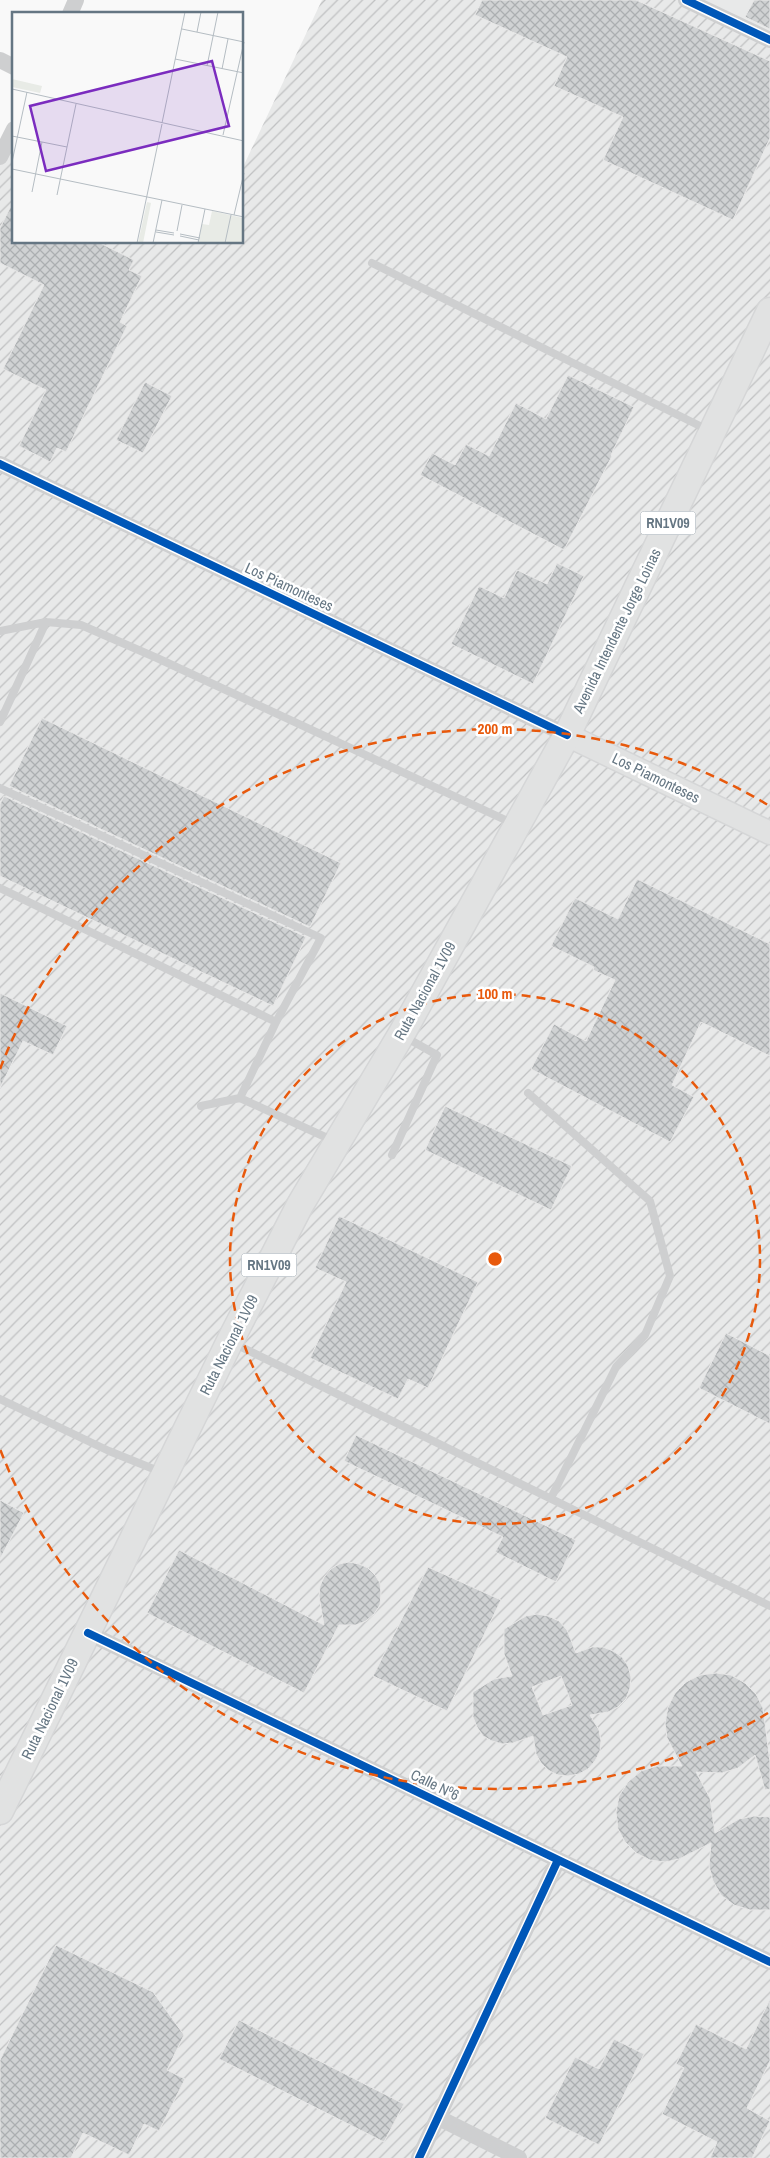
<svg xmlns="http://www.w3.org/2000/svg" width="770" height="2158" font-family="'Archivo Narrow',sans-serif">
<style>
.built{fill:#e8e9e9}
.industrial{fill:url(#industrial-furrows)}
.building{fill:url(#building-cross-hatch);stroke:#e8e8e8;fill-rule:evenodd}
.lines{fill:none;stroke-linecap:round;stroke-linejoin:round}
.secondary-casing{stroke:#d5d6d7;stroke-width:25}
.primary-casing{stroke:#d5d6d7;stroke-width:29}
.lane{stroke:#cecfd0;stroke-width:8}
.street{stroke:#cecfd0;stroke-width:16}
.secondary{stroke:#e1e2e2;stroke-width:22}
.primary{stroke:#e1e2e2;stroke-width:26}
.cycleway-casing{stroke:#fff;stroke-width:11}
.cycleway{stroke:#0057b8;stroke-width:8}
.ring{fill:none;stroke:#e8590c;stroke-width:2.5;stroke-dasharray:9 6}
.labels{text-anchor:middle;stroke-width:5;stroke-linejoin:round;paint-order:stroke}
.shield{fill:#fff;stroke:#939fa8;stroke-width:1}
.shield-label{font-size:14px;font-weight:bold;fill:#657683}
.street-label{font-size:15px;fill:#657683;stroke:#fff}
.inset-road{fill:none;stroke:#b5bdc3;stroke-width:1}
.view{fill:#7b2cbf;fill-opacity:0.15;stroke:#7b2cbf;stroke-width:2.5}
.inset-edge{fill:none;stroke:#657683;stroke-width:2.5}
.centre{fill:#e8590c;stroke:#fff;stroke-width:2.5}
.ring-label{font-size:15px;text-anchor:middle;font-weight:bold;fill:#e8590c;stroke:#fff;stroke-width:5;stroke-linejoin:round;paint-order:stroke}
</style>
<defs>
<pattern id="industrial-furrows" width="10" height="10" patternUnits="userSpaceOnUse" patternTransform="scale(1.25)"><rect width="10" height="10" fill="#e8e9e9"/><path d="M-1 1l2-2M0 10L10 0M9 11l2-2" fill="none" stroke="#c0c1c2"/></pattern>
<pattern id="building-cross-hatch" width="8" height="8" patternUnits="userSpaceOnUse" patternTransform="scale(1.25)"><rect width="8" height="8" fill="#d0d2d3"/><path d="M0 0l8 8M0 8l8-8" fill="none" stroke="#acafb1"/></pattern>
</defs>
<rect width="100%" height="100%" fill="#f9f9f9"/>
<path class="built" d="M686 0H770V40Z"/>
<path class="industrial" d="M322 0H686L770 40V2158H0V157L14 129V242H242L243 167Z"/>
<path class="building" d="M482 0H636L770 61V138L733 220 603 160 623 117 554 86 567 57 475 15Z
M754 0H770V29L745 17Z
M14 200V242H98L134 260 129 270 142 276 120 322 127 326 66 452 57 448 50 462 19 446 46 390 3 369 44 285 0 263V228Z
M568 375 634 407 611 455 612 456 564 550 420 475 432 453 455 465 466 444 489 456 516 403 546 419Z
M145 382 172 396 143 453 116 440Z
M557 563 584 576 533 684 451 644 479 586 504 598 517 570 547 584Z
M42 718 341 863 310 927 9 786Z
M4 796 306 937 273 1006 0 876V804Z
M637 879 770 944V1056L701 1022 672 1085 694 1097 670 1142 531 1069 554 1024 586 1041 615 980 593 970 594 967 551 946 575 898 618 919Z
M0 993 67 1026 53 1055 23 1041 0 1088Z
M445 1106 572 1166 551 1210 425 1150Z
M339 1216 478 1282 428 1388 408 1379 398 1399 310 1358 346 1282 315 1268Z
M726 1333 770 1356V1424L699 1388Z
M356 1435 576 1540 556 1582 495 1552 503 1537 344 1461Z
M0 1500 24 1513 0 1559Z
M179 1550 324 1625 319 1596 320 1586 324 1577 331 1569 339 1564 349 1562 359 1564 368 1568 375 1575 380 1583 381 1594 380 1605 374 1614 366 1621 356 1625H339L304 1693 147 1613Z
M428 1567 501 1600 447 1711 373 1676Z
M537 1614 548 1616 559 1621 567 1630 576 1653 592 1647H603L613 1651 622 1657 628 1666 631 1677 630 1688 626 1699 618 1707 608 1712 590 1715 599 1730 601 1741 600 1751 595 1761 588 1769 579 1774 568 1776 558 1775 548 1770 541 1763 536 1754 533 1736 513 1743 502 1744 492 1741 483 1736 477 1727 473 1717V1692L494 1679 512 1676 504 1654V1629L526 1616ZM561 1676 572 1705 543 1715 532 1687Z
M716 1673 731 1675 745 1683 756 1694 763 1708 770 1762V1789L765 1790 755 1755 738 1768 722 1773 696 1772 710 1798 715 1833 739 1819 754 1816 770 1817V1910H750L734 1905 721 1895 713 1881 709 1866 711 1843 679 1859 665 1862 650 1860 636 1853 625 1842 618 1829 616 1812 619 1796 628 1782 641 1771 657 1766H682L667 1738 665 1723 668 1707 675 1693 686 1682 700 1675Z
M56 1945 153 1992 184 2035 167 2070 185 2079 159 2131 144 2124 129 2155 83 2133 71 2158H0V2060Z
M770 1999V2061L747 2108 770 2121 752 2158H710L717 2142 662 2114 684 2068 676 2064 696 2024 746 2049Z
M239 2020 404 2104 384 2142 219 2059Z
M614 2039 644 2054 599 2145 545 2118 575 2057 599 2069Z"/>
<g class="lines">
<g class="secondary-casing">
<path id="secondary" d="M567 735 770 833"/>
</g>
<g class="primary-casing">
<path id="primary" d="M0 1811 230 1341 300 1205 401 1035 567 735 770 311"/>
</g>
<path class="lane" d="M372 263 708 430
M0 631 46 622
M0 722 46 622 81 625 157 658 514 824
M0 788 321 938 276 1022 240 1098 201 1106
M0 888 276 1022
M528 1093 650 1201 670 1276 645 1335 616 1367 551 1498
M240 1098 334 1141
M392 1155 437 1055 405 1037
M233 1343 770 1606
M0 1399 109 1451 161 1472"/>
<path class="street" d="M686 0 770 40
M70 14 76 0
M0 60 14 67
M0 157 14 129
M0 464 567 735
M88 1633 770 1962
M439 2118 519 2158
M419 2158 558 1860"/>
<use href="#secondary" class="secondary"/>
<use href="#primary" class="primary"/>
<g class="cycleway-casing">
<path id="cycleway" d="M686 0 770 40
M0 464 567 735
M88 1633 770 1962
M419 2158 558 1860"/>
</g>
<use href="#cycleway" class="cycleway"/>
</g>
<g class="ring">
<circle cx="495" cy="1259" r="265"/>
<path d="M768 1713A530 530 0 0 1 0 1449M0 1069A530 530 0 0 1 768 805"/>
</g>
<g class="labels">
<g class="shield">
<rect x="640.5" y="511.5" width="55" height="23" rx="4"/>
<rect x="241.5" y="1253.5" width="55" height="23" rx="4"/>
</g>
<g class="shield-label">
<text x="668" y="528">RN1V09</text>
<text x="269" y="1270">RN1V09</text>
</g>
<g class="street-label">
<text transform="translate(289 587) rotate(25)" y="5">Los Piamonteses</text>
<text transform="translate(617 631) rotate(-64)" y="5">Avenida Intendente Jorge Loinas</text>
<text transform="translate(656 778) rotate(26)" y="5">Los Piamonteses</text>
<text transform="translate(425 991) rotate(-61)" y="5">Ruta Nacional 1V09</text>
<text transform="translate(229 1345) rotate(-63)" y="5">Ruta Nacional 1V09</text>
<text transform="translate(50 1709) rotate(-64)" y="5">Ruta Nacional 1V09</text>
<text transform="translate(435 1785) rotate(26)" y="5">Calle Nº6</text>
</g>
</g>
<g transform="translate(12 12)">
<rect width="231" height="231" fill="#f9f9f9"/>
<path d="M0 67 30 74 28 81 0 75ZM135 190 139 191 131 231H126Z" fill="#e8ebe6"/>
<path d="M200 199 231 206V231H186L190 212 197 213Z" fill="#e8ebe6"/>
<path class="inset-road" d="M170 17 232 30 211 123M185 20 189 0M163 47 232 61M195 54 206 0M210 57 216 27M0 77 232 129M150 111 173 0M0 124 55 135M0 150 15 80M0 157 232 205M20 180 30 130M45 183 64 92M222 203 232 161M144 218 162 221M165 219 170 193M144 220 162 223M168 222 188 226M168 224 187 228M125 231 150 112M141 231 150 188M186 231 193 197M213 231 219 203"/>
<path class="view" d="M200 49 217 114 34 159 18 94Z"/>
<rect width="231" height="231" class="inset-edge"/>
</g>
<circle cx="495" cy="1259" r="8" class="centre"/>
<g class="ring-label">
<text x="495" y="734">200 m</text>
<text x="495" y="999">100 m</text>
</g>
</svg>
